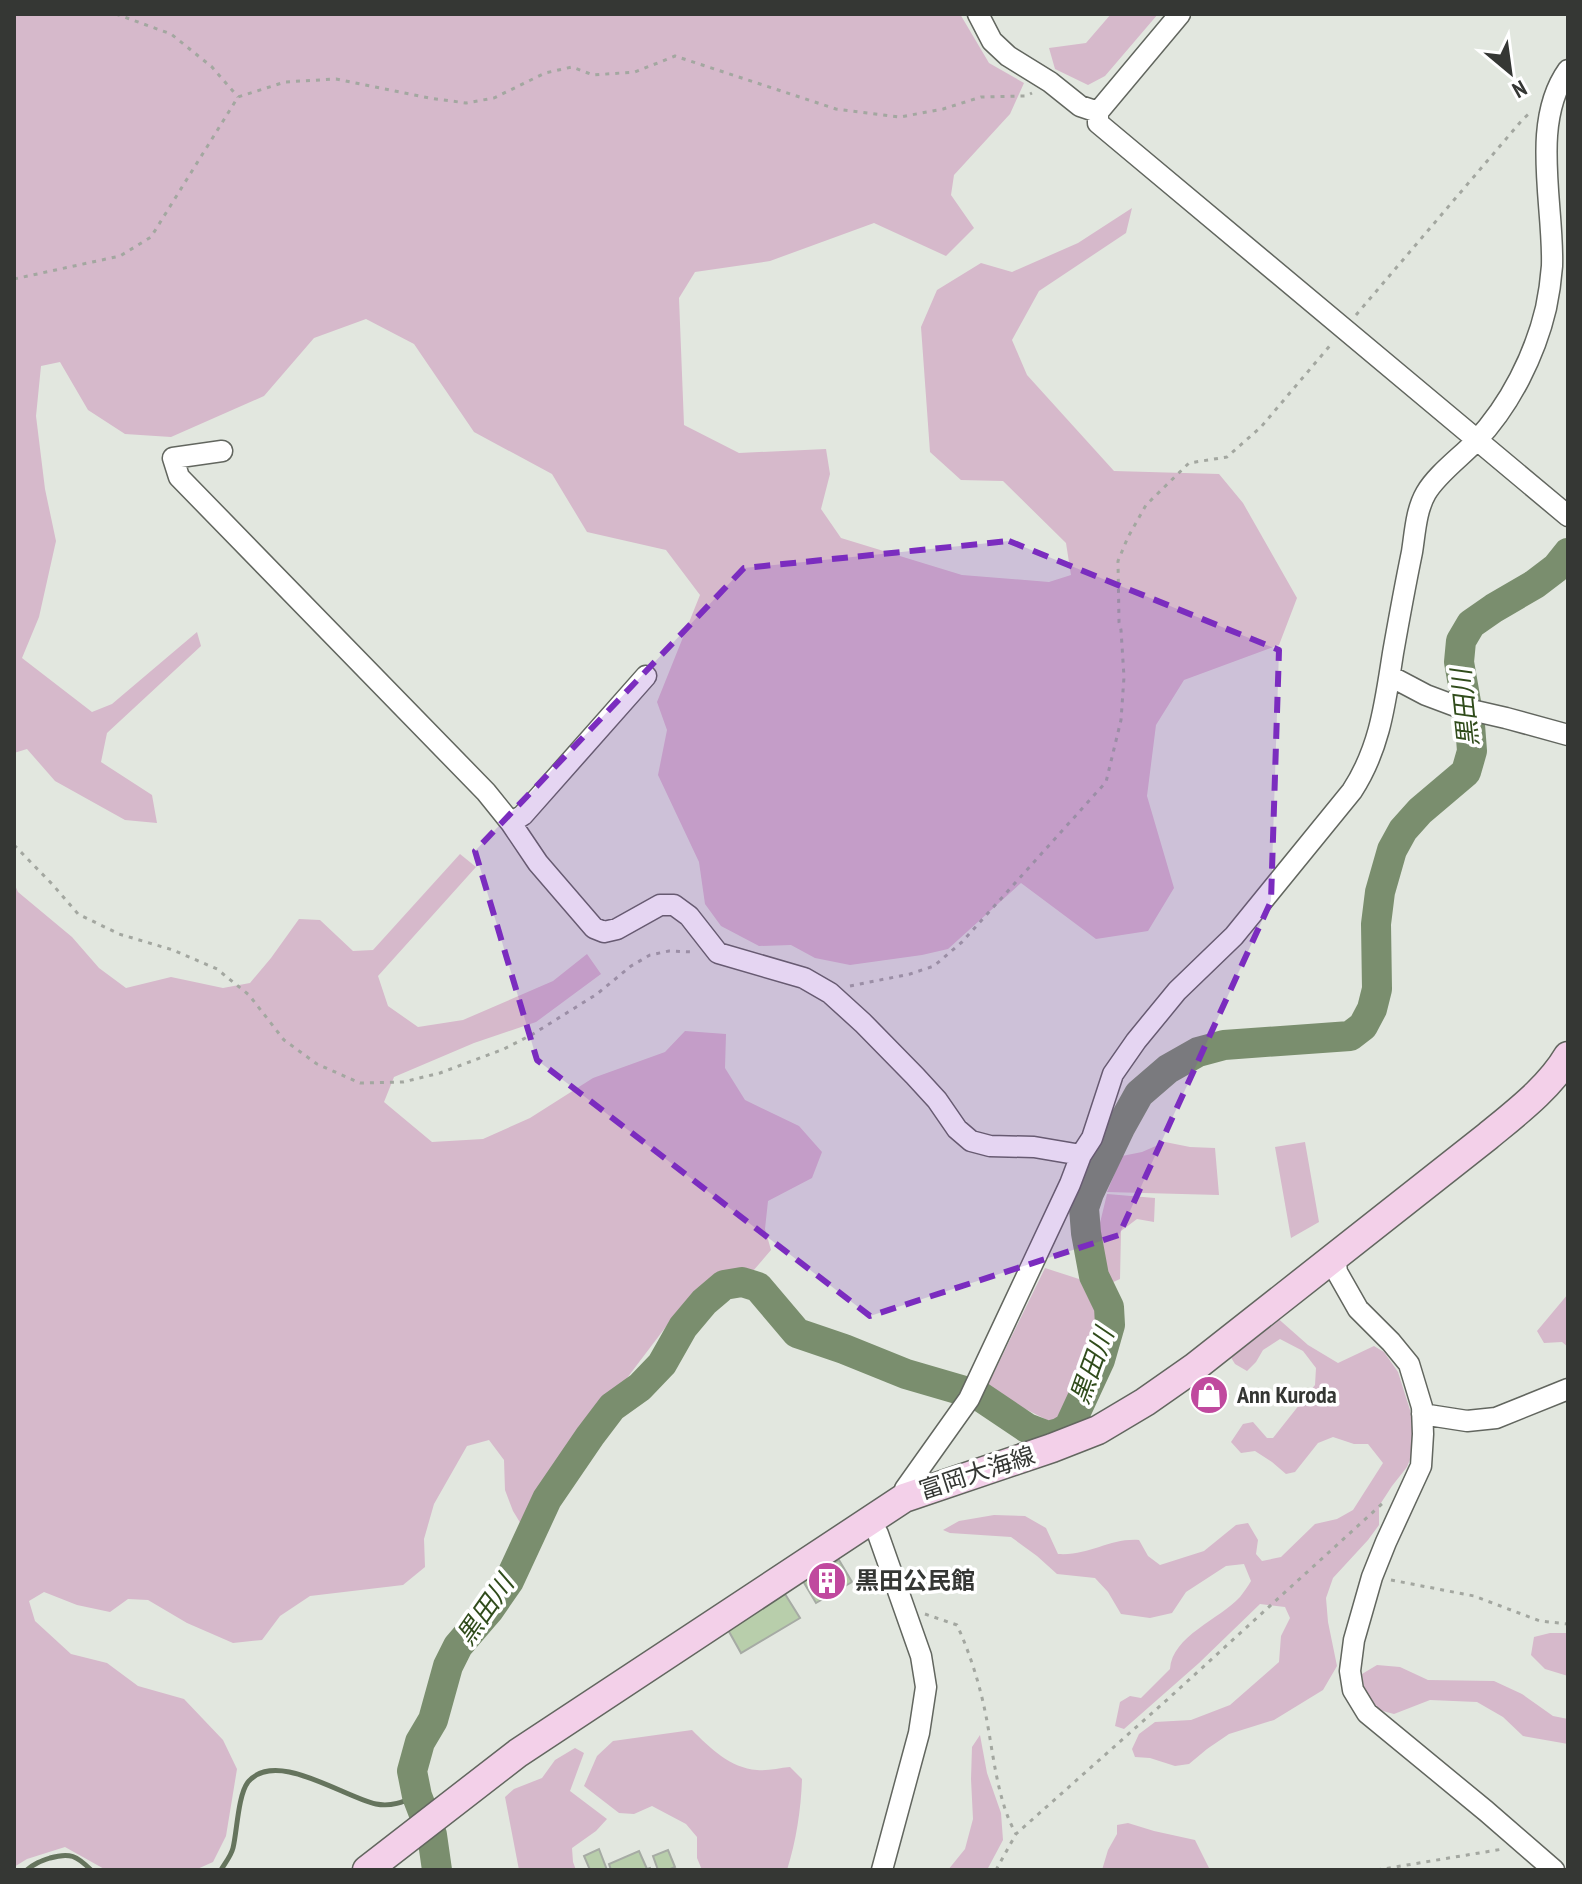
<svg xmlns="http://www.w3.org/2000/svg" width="1582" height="1884" font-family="'PT Sans Narrow','Noto Sans JP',sans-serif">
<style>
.green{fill:#d6b9cb}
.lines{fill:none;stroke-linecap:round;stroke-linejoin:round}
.stream{stroke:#65745d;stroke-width:5}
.river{stroke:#7a8e6e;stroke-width:30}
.building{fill:#b8ceab;stroke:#a6aba4;stroke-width:2}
.street-casing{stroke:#62665f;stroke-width:23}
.secondary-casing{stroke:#62665f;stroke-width:31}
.path{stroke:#a3a7a0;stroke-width:3;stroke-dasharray:4 6;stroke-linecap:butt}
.street{stroke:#fff;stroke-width:20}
.secondary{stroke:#f3d0e9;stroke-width:28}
.marked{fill:#7b2cbf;fill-opacity:0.2;stroke:#7b2cbf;stroke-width:6;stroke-dasharray:16 10;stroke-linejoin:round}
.labels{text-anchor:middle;stroke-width:7;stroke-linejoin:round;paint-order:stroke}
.poi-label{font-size:24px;font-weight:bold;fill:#353734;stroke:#fff;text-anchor:start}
.street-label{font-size:24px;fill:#353734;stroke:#fff}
.water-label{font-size:26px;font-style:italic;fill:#304c1b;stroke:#fff}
</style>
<rect width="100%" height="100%" fill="#e2e7df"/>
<path class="green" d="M14 14H960L989 63 1024 83 1010 114 954 175 951 195 974 228 946 256 874 223 770 261 695 272 679 298 684 425 739 453 826 449 830 474 821 509 841 538 962 575 1049 582 1071 575 1066 543 1003 481 961 480 930 452 921 327 937 290 981 263 1012 272 1078 243 1132 208 1126 233 1039 291 1012 340 1027 375 1114 471 1219 474 1243 503 1297 598 1279 645 1184 680 1156 725 1147 796 1174 888 1148 931 1096 939 1021 883 948 949 922 955 850 965 815 958 791 945 759 946 721 926 705 904 699 862 658 775 667 730 657 702 700 595 666 550 587 532 552 474 474 432 414 344 366 319 314 338 264 396 171 437 125 434 88 410 60 362 41 366 36 416 45 489 56 541 39 617 22 658 92 712 112 704 197 632 201 646 107 733 101 762 152 795 157 823 125 820 55 781 27 749 14 753Z
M1111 14H1158L1105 76 1088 85 1055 69 1049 48 1086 43Z
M460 854 476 867 378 976 388 1006 418 1027 463 1020 553 981 587 954 601 974 536 1022 474 1043 394 1077 384 1102 432 1142 483 1139 530 1118 593 1078 665 1052 685 1031 726 1034 725 1068 745 1100 799 1126 822 1152 812 1178 768 1201 765 1229 771 1250 753 1271 715 1279 671 1320 552 1477 524 1529 513 1511 505 1490 504 1460 489 1440 467 1446 434 1504 424 1539 425 1567 403 1585 310 1596 280 1616 262 1640 233 1643 187 1623 148 1600 128 1599 110 1612 77 1605 44 1592 29 1601 35 1621 71 1654 107 1663 138 1686 184 1699 223 1740 237 1769 226 1836 213 1862 195 1870H106L65 1847 27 1859 14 1867V883L18 892 72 937 99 968 126 988 171 977 223 988 250 983 271 958 299 919 320 920 353 951 373 950Z
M1165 1142 1190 1147 1215 1148 1219 1195 1107 1192 1122 1156 1142 1152Z
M1305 1142 1319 1222 1291 1238 1275 1147Z
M1107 1194 1155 1198 1154 1222 1137 1219 1121 1231 1120 1279 1111 1283 1102 1266 1099 1227Z
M1045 1268 1079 1279 1099 1319 1095 1344 1067 1413 1051 1422 986 1389Z
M1568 1294V1347L1562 1342 1544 1343 1537 1331Z
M1274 1315 1308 1345 1338 1363 1374 1346 1384 1352 1398 1372 1410 1410 1415 1447 1407 1467 1392 1486 1379 1506V1525L1368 1540 1333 1578 1326 1598 1328 1622 1337 1666 1323 1690 1274 1720 1229 1734 1207 1749 1189 1764 1175 1766 1150 1758 1135 1757 1132 1749 1139 1734 1155 1722 1191 1720 1230 1705 1279 1662 1281 1636 1290 1618 1285 1607 1260 1604 1199 1663 1124 1729 1115 1726 1120 1702 1130 1696 1141 1698 1170 1669C1172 1636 1220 1619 1240 1597 1244 1592 1248 1586 1251 1581L1244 1564 1226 1566 1186 1592 1172 1613 1150 1618 1121 1614 1108 1592 1095 1578 1057 1574 1037 1556 1011 1537 950 1533 943 1530 959 1521 994 1515 1025 1516 1046 1528 1058 1554C1090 1556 1109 1538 1139 1540L1148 1556 1160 1565 1204 1551 1236 1525 1248 1523 1258 1540 1256 1554 1262 1561 1281 1557 1315 1524 1337 1519 1353 1510 1383 1463 1368 1444H1354L1333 1437 1318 1443 1295 1472 1286 1474 1272 1462 1255 1451 1241 1453 1231 1442 1243 1424 1253 1422 1267 1438H1273L1315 1385 1316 1368 1303 1351 1280 1339 1263 1350 1256 1362 1247 1371 1235 1364 1227 1351Z
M1550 1633H1568V1676L1545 1669 1531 1655 1534 1637Z
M1377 1665 1400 1667 1428 1680 1494 1681 1522 1694 1553 1716 1568 1719V1744L1523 1736 1503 1717 1477 1702 1430 1700 1394 1714 1379 1710 1365 1694 1362 1674Z
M692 1730C710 1748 730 1768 757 1770 768 1771 779 1768 790 1767L802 1779C801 1810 796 1841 787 1870H702L697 1858V1837L686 1824 652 1806 634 1814 619 1813 584 1786 597 1756 613 1741Z
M980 1735 987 1773 1001 1813 1003 1840 987 1870H948L965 1849 973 1819 971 1779 972 1747Z
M575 1748 584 1753 570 1791 607 1819 596 1831 572 1848 573 1862 576 1870H519L505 1797 514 1789 542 1778 555 1760Z
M1128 1823 1154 1831 1195 1840 1210 1870H1102L1108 1850 1117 1834V1825Z"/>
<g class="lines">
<path class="stream" d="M27 1870C35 1863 41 1861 50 1858 70 1852 77 1856 91 1870
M221 1870C225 1863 231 1856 233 1848 237 1832 238 1795 248 1782 276 1749 343 1797 376 1804 391 1807 403 1802 417 1796"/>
<path class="river" d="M437 1870 432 1835 417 1796 412 1771 420 1742 433 1720 448 1666 458 1646 489 1610 509 1581 547 1499 590 1436 612 1407 640 1387 662 1364 683 1327 704 1302 724 1285 742 1282 758 1287 797 1333 844 1349 906 1374 978 1395 1027 1428 1048 1436 1059 1433 1069 1427 1100 1360 1110 1325 1109 1307 1094 1276 1086 1233 1084 1208 1089 1193 1120 1128 1139 1094 1168 1069 1198 1052 1224 1045 1350 1036 1363 1026 1372 1009 1377 989 1376 924 1380 892 1392 850 1403 830 1420 811 1466 772 1472 751 1470 725 1459 662 1461 641 1471 624 1494 608 1535 584 1556 568 1568 553"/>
</g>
<path class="building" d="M1217 1378 1228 1394 1201 1411 1191 1395Z
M839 1560 852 1582 816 1603 803 1581Z
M785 1594 800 1618 741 1653 727 1628Z
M599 1849 607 1870H590L584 1856Z
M668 1850 675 1867 668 1870H658L653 1856Z
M639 1851 647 1869 650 1868 651 1870H611L609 1864Z"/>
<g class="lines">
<g class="street-casing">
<path id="street" d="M978 14 992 41 1008 56 1050 82 1080 106 1098 112
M1180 14 1098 112V123L1568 516
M222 451 173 458 179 477 486 792 511 823 538 863 594 928 604 932 617 929 660 905H674L689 916 718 953 804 978 830 993 863 1023 915 1076 937 1100 957 1129 971 1141 990 1146 1034 1147 1081 1155
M1390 676 1426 695 1458 707 1506 718 1568 735
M511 823 523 815 646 676
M1335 1255 1337 1272 1358 1309 1391 1342 1409 1364 1422 1407 1423 1434 1421 1466 1386 1542 1372 1577 1354 1640 1350 1671 1353 1690 1367 1713 1486 1811 1554 1870
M1422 1414 1467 1421 1496 1418 1568 1389
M904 1498 905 1489 969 1399 1070 1184 1081 1155 1092 1138 1113 1074 1136 1041 1177 991 1234 936 1352 791C1380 748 1385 704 1393 653 1399 619 1405 586 1412 552 1415 533 1416 510 1426 493 1437 474 1461 457 1476 441 1510 405 1535 355 1546 308 1549 294 1551 279 1552 266 1554 204 1530 123 1568 70
M870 1521 878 1534 921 1656 926 1687 919 1733 882 1870"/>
</g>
<g class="secondary-casing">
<path id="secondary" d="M367 1870 518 1753 904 1498 1052 1448 1098 1430 1145 1402 1195 1367 1488 1136C1517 1112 1549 1088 1568 1056"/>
</g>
<path class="path" d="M116 14 171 34 212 67 238 97
M14 279 120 256 151 237 238 97 285 82 336 79 429 98 466 103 494 98 545 73 572 67 593 75 635 72 675 56 836 109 900 117 943 109 981 97 1026 96 1032 93
M1356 315 1523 119 1531 112
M14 845 53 885 78 914 119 934 173 950 217 969 249 995 284 1040 317 1064 360 1083 403 1082 440 1073 504 1049 533 1034 597 994 631 966 650 955 669 951 693 952
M850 986 910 974 934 966 962 942 1106 782 1121 720 1124 677 1121 630 1119 622 1118 561 1128 537 1146 505 1189 463 1227 457 1261 427 1333 342
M1391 1580 1474 1596 1540 1621 1568 1624
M925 1614 957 1625C968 1649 977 1676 983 1702 993 1744 995 1797 1016 1834
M996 1870 1016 1834 1169 1698 1384 1502
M1377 1870 1503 1849"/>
<use href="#street" class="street"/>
<use href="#secondary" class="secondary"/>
</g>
<path class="marked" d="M1009 541 1279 650 1271 901 1119 1235 870 1316 537 1060 475 851 744 568Z"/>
<defs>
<g id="shop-disc" transform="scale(2)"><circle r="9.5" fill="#c0499e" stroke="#fff"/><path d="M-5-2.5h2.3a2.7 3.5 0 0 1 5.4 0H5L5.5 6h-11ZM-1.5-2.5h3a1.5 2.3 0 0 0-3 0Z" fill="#fff"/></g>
<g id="building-disc" transform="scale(2)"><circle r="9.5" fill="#c0499e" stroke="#fff"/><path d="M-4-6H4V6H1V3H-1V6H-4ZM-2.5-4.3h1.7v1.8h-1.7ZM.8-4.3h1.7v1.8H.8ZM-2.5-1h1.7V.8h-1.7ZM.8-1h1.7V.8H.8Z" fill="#fff"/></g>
</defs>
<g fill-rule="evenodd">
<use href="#shop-disc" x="1209" y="1395"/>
<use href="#building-disc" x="827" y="1581"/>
</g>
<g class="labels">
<g class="poi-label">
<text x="1237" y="1403">Ann Kuroda</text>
<text x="855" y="1589">黒田公民館</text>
</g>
<g class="street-label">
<text transform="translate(977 1473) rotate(-18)" y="8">富岡大海線</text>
</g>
<g class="water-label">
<text transform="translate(1465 708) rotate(-96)" y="9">黒田川</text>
<text transform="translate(1092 1366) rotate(-70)" y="9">黒田川</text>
<text transform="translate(485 1610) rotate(-55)" y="9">黒田川</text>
</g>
</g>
<rect width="1582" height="1884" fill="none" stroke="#353734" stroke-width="32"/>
<g transform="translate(1510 72) rotate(151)" stroke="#ffffff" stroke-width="6" paint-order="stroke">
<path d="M0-6L14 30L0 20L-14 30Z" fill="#353734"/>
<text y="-12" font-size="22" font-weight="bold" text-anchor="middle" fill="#353734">N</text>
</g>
</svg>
